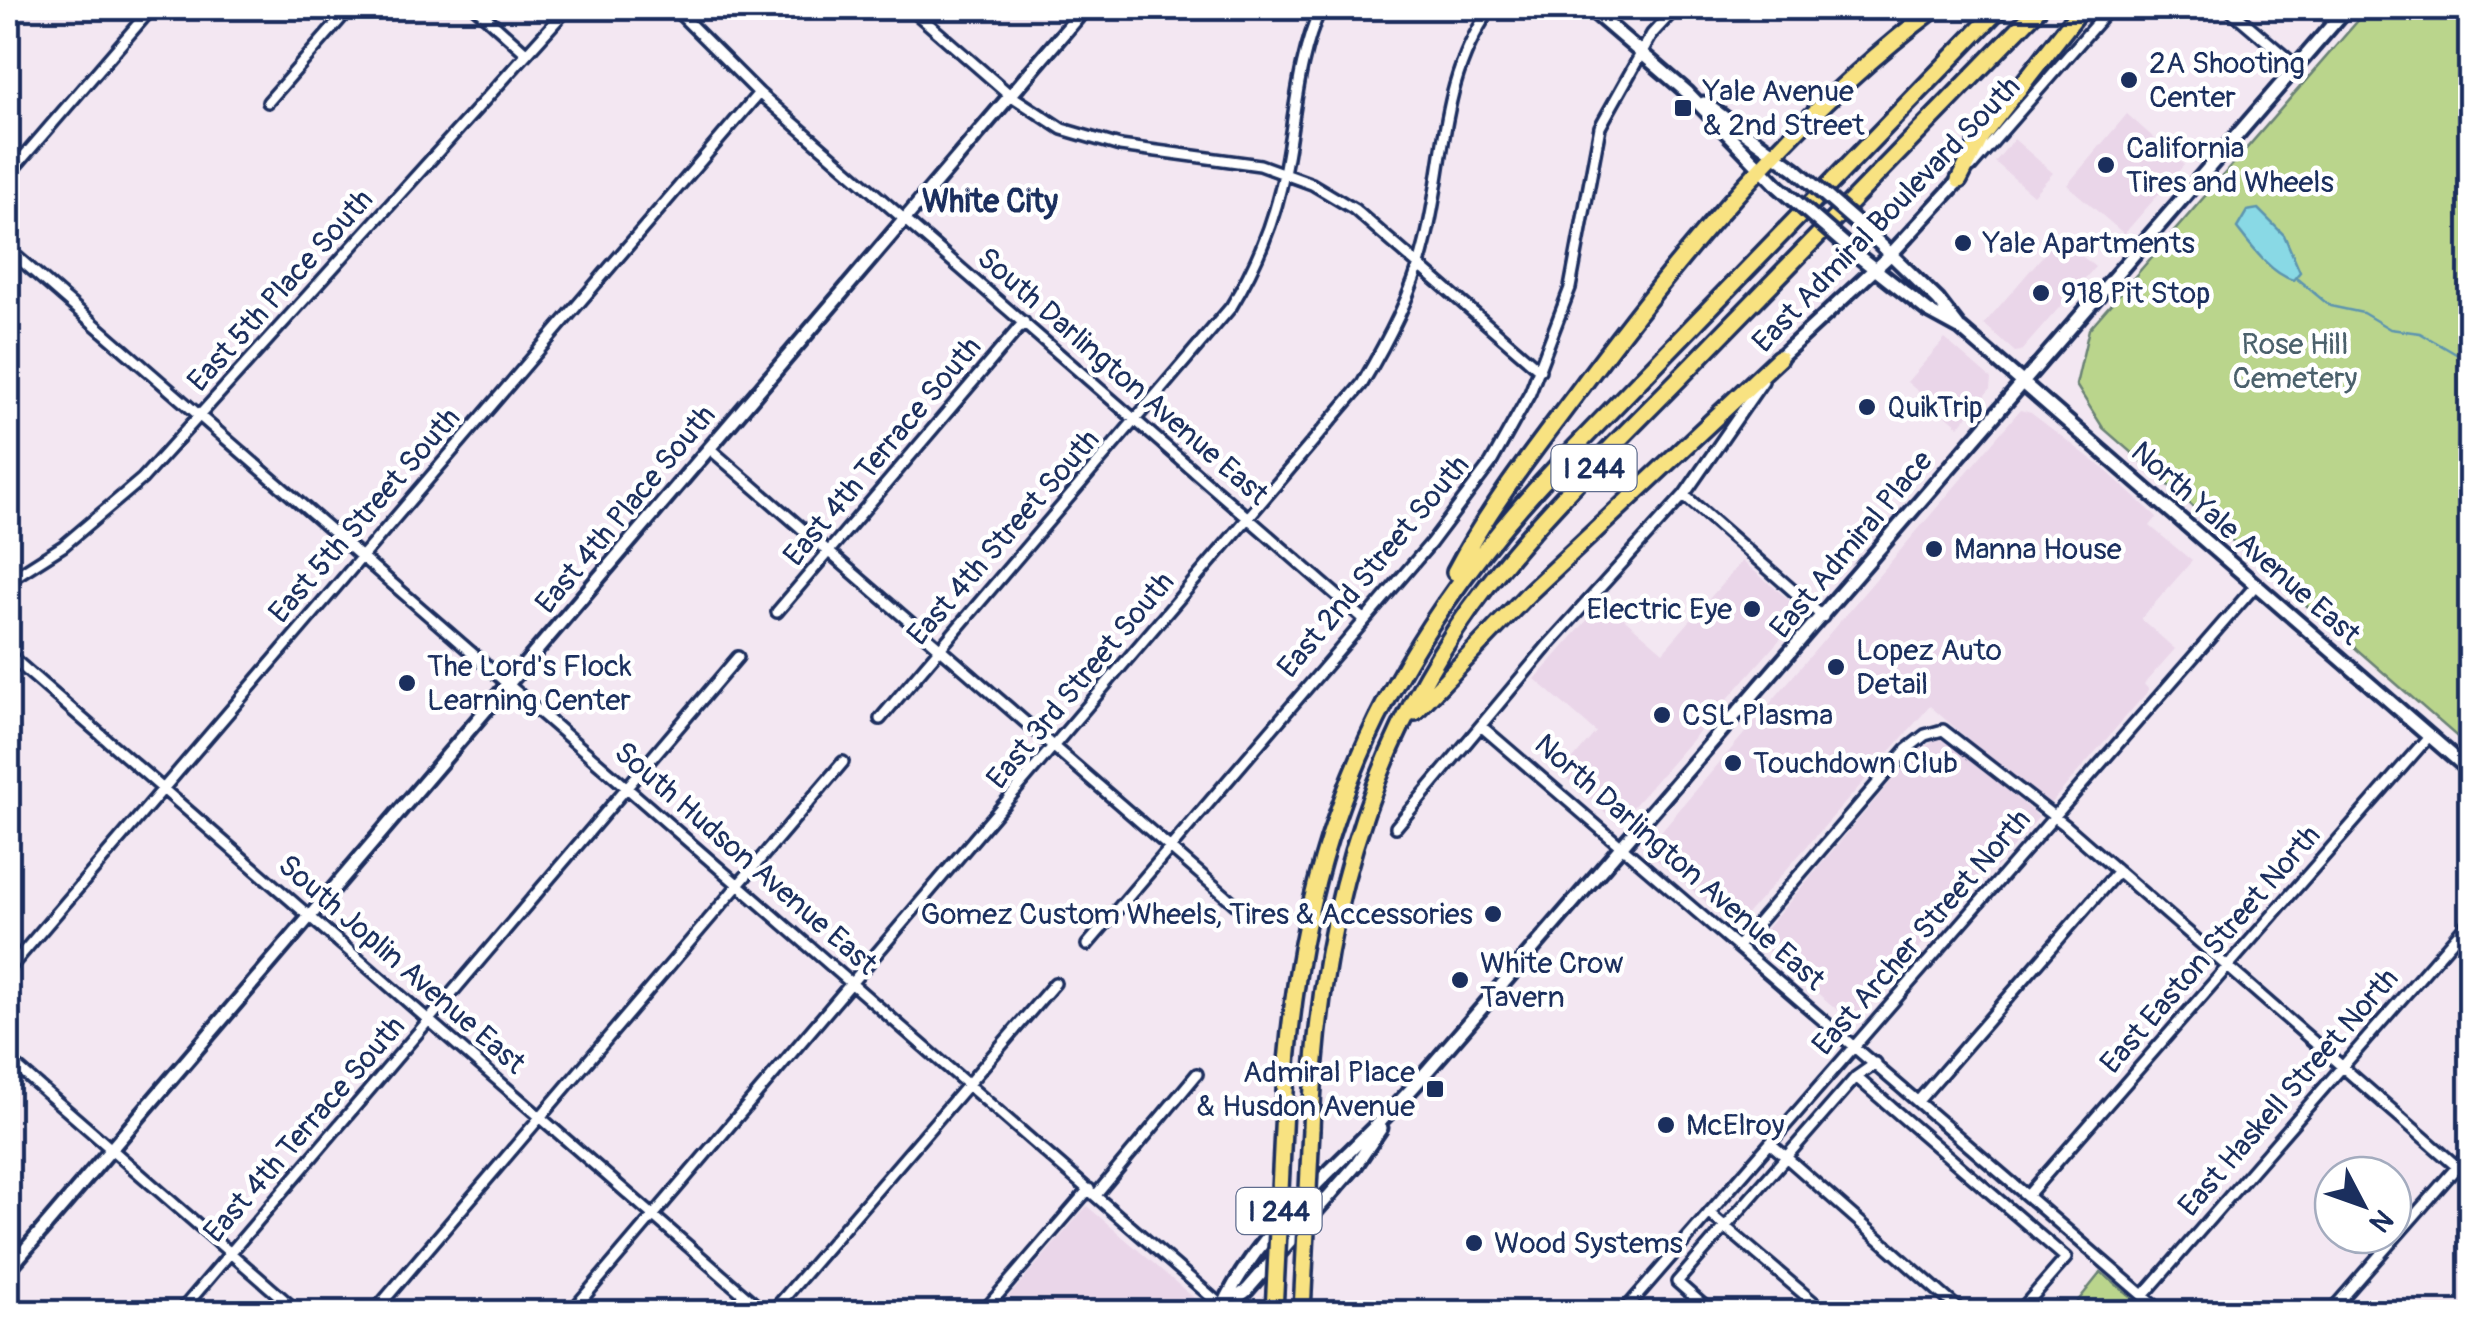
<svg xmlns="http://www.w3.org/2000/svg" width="2478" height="1320" font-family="Pangolin,sans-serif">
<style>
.built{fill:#ead6e9}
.green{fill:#bad58c;stroke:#6a8275;stroke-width:2.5}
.water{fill:#89d9e5;stroke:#5d95af;stroke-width:2.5}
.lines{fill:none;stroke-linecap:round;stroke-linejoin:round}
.stream{stroke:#5d95af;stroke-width:2.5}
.street-casing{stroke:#1b2f5e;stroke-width:16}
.secondary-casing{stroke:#1b2f5e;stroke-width:19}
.highway-casing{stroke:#1b2f5e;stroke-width:22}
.street{stroke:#fff;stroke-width:9}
.secondary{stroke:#fff;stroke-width:11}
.highway{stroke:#f8e281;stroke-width:15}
.secondary-bridge-casing{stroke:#1b2f5e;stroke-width:19;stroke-linecap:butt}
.highway-bridge-casing{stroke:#1b2f5e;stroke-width:22;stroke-linecap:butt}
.secondary-bridge{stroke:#fff;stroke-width:11}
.highway-bridge{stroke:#f8e281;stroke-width:15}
.poi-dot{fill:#1b2f5e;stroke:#fff;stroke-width:4}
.labels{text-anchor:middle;stroke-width:9;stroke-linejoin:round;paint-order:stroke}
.shield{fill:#fff;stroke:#5f6d8e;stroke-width:2.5}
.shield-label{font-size:28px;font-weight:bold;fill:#1b2f5e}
.poi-label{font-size:30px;fill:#1b2f5e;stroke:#fff;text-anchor:start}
.street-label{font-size:30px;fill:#1b2f5e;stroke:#fff}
.park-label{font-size:30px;fill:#4b616c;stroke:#fff}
.neighbourhood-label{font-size:32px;font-weight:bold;fill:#1b2f5e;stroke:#fff}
</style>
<rect width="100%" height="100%" fill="#f3e7f2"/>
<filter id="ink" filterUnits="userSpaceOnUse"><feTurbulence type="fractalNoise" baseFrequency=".01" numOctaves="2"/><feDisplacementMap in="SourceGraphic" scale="20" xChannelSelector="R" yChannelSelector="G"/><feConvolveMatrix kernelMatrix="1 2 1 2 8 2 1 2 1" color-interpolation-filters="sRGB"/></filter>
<g filter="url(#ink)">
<path class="built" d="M2127 114 2184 165 2124 234 2067 185Z
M2014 139 2053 173 2033 195 1995 162Z
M2059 237 2095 267 2021 351 2015 352 1984 324Z
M1945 339 1991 379 1990 389 1959 426 1907 382Z
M2020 410 2031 413 2103 468 2157 517 2150 526 2192 561 2141 619 2175 649 2144 684 2149 690 2050 804 2028 792 1930 706 1736 927 1645 850Z
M1742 561 1804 612 1618 824 1561 773 1596 732 1535 679 1604 601 1663 652Z
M1939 737 1948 739 2039 817 1993 870 1988 867 1854 1024 1756 941 1914 754Z
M1087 1206 1195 1299 1184 1312H995Z"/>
<path class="green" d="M2369 8H2470V748L2103 428 2076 385 2089 329Z
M2101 1272 2149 1312H2069Z"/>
<path class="water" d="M2258 209 2284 235 2300 272 2293 280C2271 274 2251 246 2237 228L2247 211Z"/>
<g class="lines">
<path class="stream" d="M2296 278 2330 306 2363 313 2390 329 2420 333 2470 362"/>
<g class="street-casing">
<path id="street" d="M476 8 526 53
M674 8 759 93 1364 619
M910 8 1010 95 1062 129 1120 146 1260 165 1312 184 1354 209 1540 370
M1304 8 1318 13
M2228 8 2296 66
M268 102 350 8
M1971 167 2110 8
M8 175 152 8
M8 249 1223 1307
M709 448 1243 911
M1684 495 1823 617
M8 581 63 546 142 479 568 8
M777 612 1024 322
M8 654 764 1312
M880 719 1231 307C1254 269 1271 231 1281 187 1295 128 1295 64 1321 8
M1481 726 2162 1312
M1396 827 1549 644 1684 495 1763 381
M1740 944 1907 749 1925 735 1943 730 2065 825 2470 1178
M1087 945 1431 543 1491 463 1530 393 1570 288 1600 127 1652 34 1676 8
M8 970 759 93
M8 1059 298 1312
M1856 1077 2066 1258 2019 1312
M1919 1100 2118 871
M1770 1143 1962 1312
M1096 1195 1197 1074
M2028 1195 2430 735
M1709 1213 1825 1312
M2143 1296 2470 920
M180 1312 738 657
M374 1312 843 762
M571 1312 1362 384C1388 340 1413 293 1425 243 1446 160 1439 82 1491 8
M772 1312 1055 983
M983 1312 1089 1189
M1623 1312 2256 585
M1711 1312 1677 1282 1856 1077 1876 1063
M2330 1312 2470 1152"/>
</g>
<g class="secondary-casing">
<path id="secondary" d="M1589 8 1688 93 1778 186
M1704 103 1795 169
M1875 239 1938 300 1958 326
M1857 255 1928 311 1961 329 2470 771
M1779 358 1891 254 1959 180
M8 1270 1085 8
M1223 1307C1259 1224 1356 1152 1416 1084L2347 8
M1218 1312 1247 1290 1356 1165 1381 1128"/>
</g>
<g class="highway-casing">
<path id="highway" d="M1959 180 1981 137 2082 8
M1455 572C1488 509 1531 454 1574 397 1679 255 1795 114 1936 8
M1415 712 1530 592 1779 358
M1284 1109C1297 843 1379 655 1561 462L2000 8
M1311 1129C1317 933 1365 744 1487 586 1551 503 1630 430 1703 354 1815 238 1927 123 2039 8"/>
</g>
<use href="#street" class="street"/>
<use href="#secondary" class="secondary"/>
<use href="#highway" class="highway"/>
<g class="secondary-bridge-casing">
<path id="secondary-bridge" d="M1795 169 1875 239
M1778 186 1857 255"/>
</g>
<g class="highway-bridge-casing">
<path id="highway-bridge" d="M1274 1312 1284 1109
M1302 1312 1311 1129"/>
</g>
<use href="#secondary-bridge" class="secondary-bridge"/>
<use href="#highway-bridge" class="highway-bridge"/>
</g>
</g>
<g class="poi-dot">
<circle cx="2129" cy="80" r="10"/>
<rect x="1673" y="98" width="20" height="20" rx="5"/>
<circle cx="2106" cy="165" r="10"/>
<circle cx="1963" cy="243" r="10"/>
<circle cx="2041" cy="293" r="10"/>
<circle cx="1867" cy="407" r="10"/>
<circle cx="1934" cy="549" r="10"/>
<circle cx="1752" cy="609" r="10"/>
<circle cx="1836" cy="667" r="10"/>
<circle cx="407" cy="683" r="10"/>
<circle cx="1662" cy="715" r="10"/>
<circle cx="1733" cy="763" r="10"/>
<circle cx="1493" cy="914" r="10"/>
<circle cx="1460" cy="980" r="10"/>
<rect x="1425" y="1079" width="20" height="20" rx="5"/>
<circle cx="1666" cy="1125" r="10"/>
<circle cx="1474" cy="1243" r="10"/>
</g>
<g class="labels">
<g class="shield">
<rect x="1551.5" y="445" width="85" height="46" rx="8"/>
<rect x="1236.5" y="1188" width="85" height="46" rx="8"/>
</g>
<g class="shield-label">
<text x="1594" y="478">I 244</text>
<text x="1279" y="1221">I 244</text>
</g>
<g class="poi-label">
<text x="2149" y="73">2A Shooting<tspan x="2149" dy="34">Center</tspan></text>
<text x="1703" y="101">Yale Avenue<tspan x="1703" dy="34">&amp; 2nd Street</tspan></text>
<text x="2126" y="158">California<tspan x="2126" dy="34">Tires and Wheels</tspan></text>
<text x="1983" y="253">Yale Apartments</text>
<text x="2061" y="303">918 Pit Stop</text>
<text x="1887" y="417">QuikTrip</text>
<text x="1954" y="559">Manna House</text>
<text x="1732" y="619" text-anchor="end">Electric Eye</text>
<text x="1856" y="660">Lopez Auto<tspan x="1856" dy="34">Detail</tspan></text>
<text x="427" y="676">The Lord's Flock<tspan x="427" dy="34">Learning Center</tspan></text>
<text x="1682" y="725">CSL Plasma</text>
<text x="1753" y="773">Touchdown Club</text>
<text x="1473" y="924" text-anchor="end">Gomez Custom Wheels, Tires &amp; Accessories</text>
<text x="1480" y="973">White Crow<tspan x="1480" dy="34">Tavern</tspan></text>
<text x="1415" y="1082" text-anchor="end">Admiral Place<tspan x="1415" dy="34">&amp; Husdon Avenue</tspan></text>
<text x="1686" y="1135">McElroy</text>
<text x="1494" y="1253">Wood Systems</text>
</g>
<g class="street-label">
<text transform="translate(1886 214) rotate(-46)" y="10">East Admiral Boulevard South</text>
<text transform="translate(280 290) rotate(-48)" y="10">East 5th Place South</text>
<text transform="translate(1123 376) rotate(41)" y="10">South Darlington Avenue East</text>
<text transform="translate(882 451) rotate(-50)" y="10">East 4th Terrace South</text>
<text transform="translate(625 509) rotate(-50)" y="10">East 4th Place South</text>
<text transform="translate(364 515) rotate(-49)" y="10">East 5th Street South</text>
<text transform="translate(1003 537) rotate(-49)" y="10">East 4th Street South</text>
<text transform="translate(2246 543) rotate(41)" y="10">North Yale Avenue East</text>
<text transform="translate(1851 544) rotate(-50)" y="10">East Admiral Place</text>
<text transform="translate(1373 566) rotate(-50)" y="10">East 2nd Street South</text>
<text transform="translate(1080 680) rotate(-50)" y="10">East 3rd Street South</text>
<text transform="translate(746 858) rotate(41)" y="10">South Hudson Avenue East</text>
<text transform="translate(1680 862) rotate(41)" y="10">North Darlington Avenue East</text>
<text transform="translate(1921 932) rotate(-49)" y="10">East Archer Street North</text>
<text transform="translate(2210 949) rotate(-49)" y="10">East Easton Street North</text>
<text transform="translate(402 964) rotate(41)" y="10">South Joplin Avenue East</text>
<text transform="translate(2288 1092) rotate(-49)" y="10">East Haskell Street North</text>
<text transform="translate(304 1129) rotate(-49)" y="10">East 4th Terrace South</text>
</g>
<g class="park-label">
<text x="2295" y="354">Rose Hill<tspan x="2295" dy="34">Cemetery</tspan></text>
</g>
<g class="neighbourhood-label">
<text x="990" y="212">White City</text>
</g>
</g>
<rect width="2478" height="1320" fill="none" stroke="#fff" stroke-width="40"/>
<rect x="20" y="20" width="2438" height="1280" fill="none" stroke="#1b2f5e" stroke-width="4" filter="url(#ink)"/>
<g transform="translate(2363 1205) rotate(131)"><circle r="48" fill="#ffffff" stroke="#a4acbf" stroke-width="2.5"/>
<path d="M0-8L18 38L0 25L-18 38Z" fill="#1b2f5e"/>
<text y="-15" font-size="28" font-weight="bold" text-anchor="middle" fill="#1b2f5e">N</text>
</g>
</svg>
